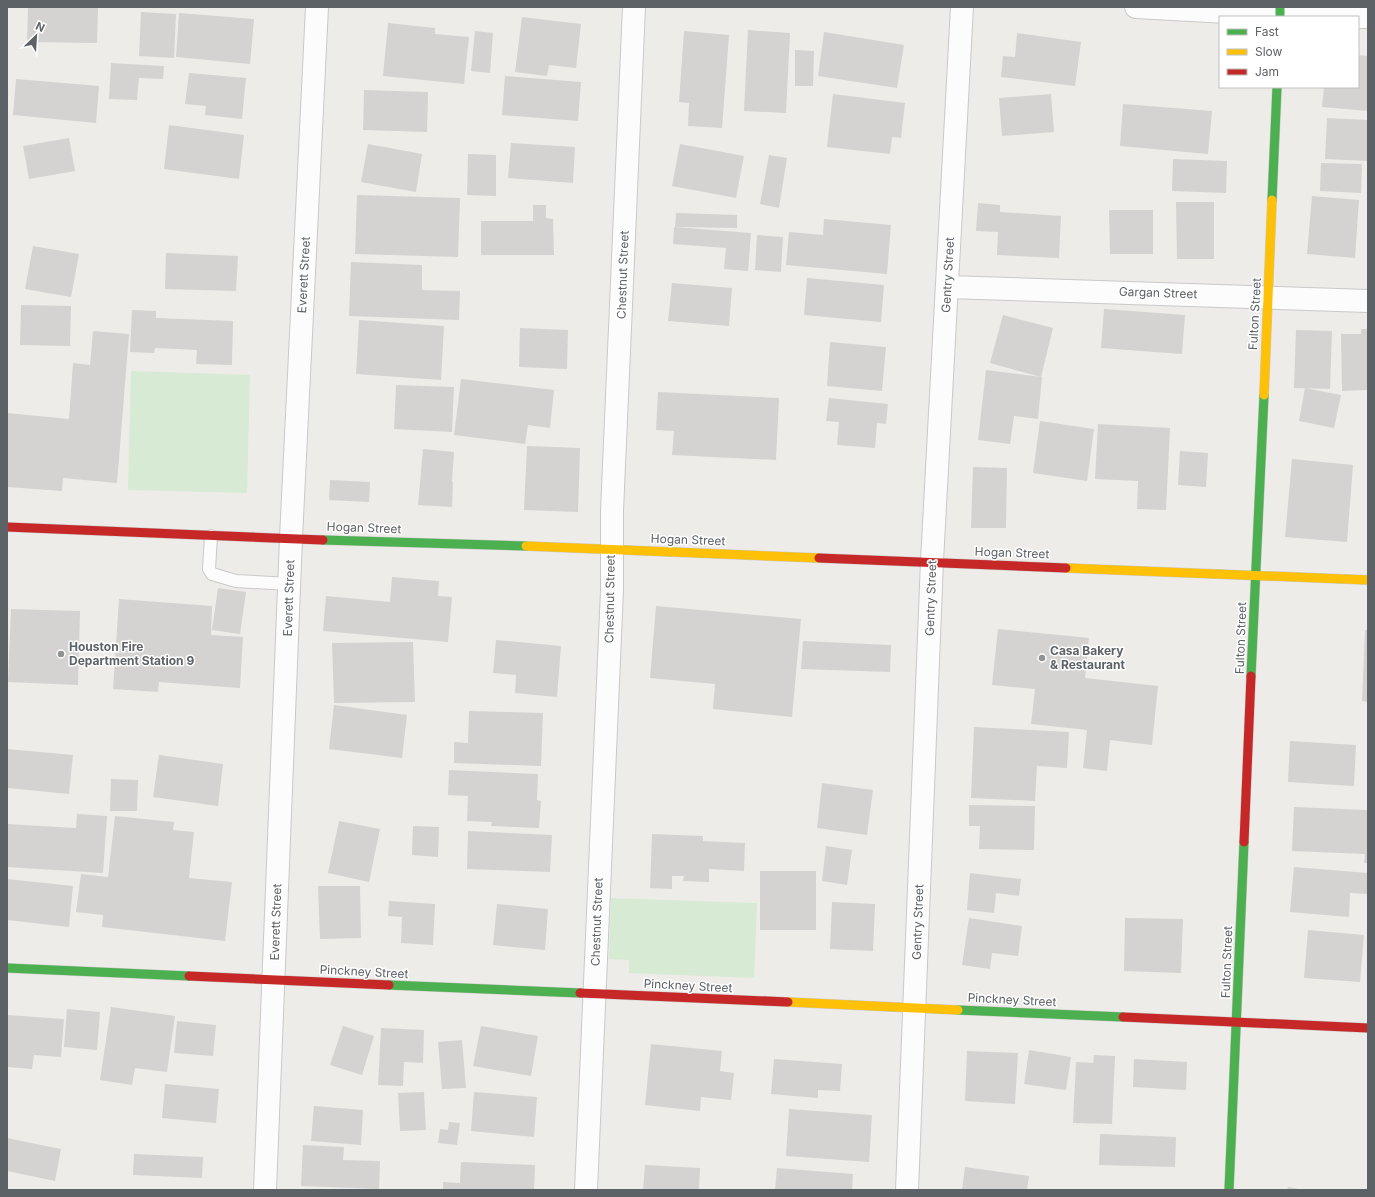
<svg xmlns="http://www.w3.org/2000/svg" width="1375" height="1197" font-family="Inter,sans-serif">
<style>
.green{fill:#d7ead3}
.building{fill:#d4d3d1}
.lines{fill:none;stroke-linecap:round;stroke-linejoin:round}
.lane-casing{stroke:#c9c9c9;stroke-width:14}
.street-casing{stroke:#c9c9c9;stroke-width:24}
.fast-casing{stroke:#cacaca;stroke-width:10}
.slow-casing{stroke:#cacaca;stroke-width:10}
.jam-casing{stroke:#cacaca;stroke-width:10}
.lane{stroke:#fcfcfc;stroke-width:12}
.street{stroke:#fcfcfc;stroke-width:22}
.fast{stroke:#4caf50;stroke-width:9}
.slow{stroke:#ffc107;stroke-width:9}
.jam{stroke:#c62828;stroke-width:9}
.poi-dot{fill:#909294;stroke:#fff;stroke-width:1.5}
.labels{text-anchor:middle;stroke-width:3;stroke-linejoin:round;paint-order:stroke}
.street-label{font-size:12px;fill:#5d6267;stroke:#fff}
.poi-label{font-size:12px;font-weight:bold;fill:#5d6267;stroke:#fff;text-anchor:start}
</style>
<rect width="100%" height="100%" fill="#eeece8"/>
<path class="green" d="M131 371 250 375 247 493 128 490Z
M611 898 757 903 754 978 629 973V960L609 959Z"/>
<path class="building" d="M28 7H98L97 43 27 42Z
M141 12 176 14 174 58 139 56Z
M179 13 254 19 250 64 176 57Z
M522 17 581 24 576 68 549 65 547 76 515 72Z
M388 23 435 28V34L469 37 464 84 383 76Z
M748 30 790 33 786 113 744 111Z
M475 31 493 33 490 73 471 71Z
M684 31 729 35 722 128 688 126 689 103 679 102Z
M824 32 904 45 897 88 818 76Z
M1017 33 1081 42 1075 86 1001 77 1003 56 1015 57Z
M795 50 814 51 813 86H795Z
M1358 55 1368 56V111L1322 107 1324 87H1358Z
M111 63 164 66 163 79 139 78 137 100 109 99Z
M189 73 246 78 242 119 205 115 206 106 185 104Z
M505 76 581 82 578 121 502 115Z
M16 79 99 86 96 123 13 115Z
M364 90 428 92 427 132 363 130Z
M833 94 905 103 901 138 892 137 890 154 827 147Z
M1051 94 1054 132 1002 136 999 98Z
M1123 104 1212 111 1208 154 1120 146Z
M1327 118 1368 120V161L1325 159Z
M169 125 244 135 239 179 164 169Z
M69 138 75 171 29 179 23 146Z
M511 143 575 147 573 183 508 178Z
M368 144 422 154 416 192 361 182Z
M680 144 744 156 736 198 672 186Z
M468 154 496 155V196L467 195Z
M769 155 787 158 779 208 760 204Z
M1173 159 1227 161 1226 193 1172 191Z
M1321 163 1362 164 1361 193 1320 191Z
M357 195 460 198 458 257 355 254Z
M1312 196 1359 200 1355 258 1307 254Z
M1176 202H1214V259H1177Z
M978 203 1000 205V212L1061 216 1059 258 997 255 998 232 976 231Z
M533 205H546V218L553 219 554 255H481V221H533Z
M1109 210H1153V254H1110Z
M676 213 737 215V228L675 227Z
M824 219 891 225 887 274 786 265 789 232 823 235Z
M674 227 751 233 748 271 724 269 726 248 673 244Z
M757 235 783 237 781 272 755 270Z
M33 246 79 254 71 297 25 289Z
M166 253 238 256 236 291 165 289Z
M351 262 422 265V290L460 291 459 320 349 316Z
M807 278 884 285 881 322 804 315Z
M672 283 732 288 729 326 668 321Z
M21 305 71 306 70 346 20 345Z
M1104 309 1185 315 1182 354 1101 348Z
M132 310 156 311V318L233 321 232 365 196 364 197 350 155 348 154 353 130 352Z
M1003 315 1053 328 1041 377 990 363Z
M359 320 444 326 441 380 356 374Z
M520 328 568 330 567 369 519 367Z
M1361 329H1368V390L1342 391 1341 334H1361Z
M1296 330 1332 331 1330 389 1294 388Z
M93 331 129 334 117 483 63 478 62 491 7 487V413L69 419 73 363 90 365Z
M830 342 886 347 882 391 827 386Z
M986 370 1042 377 1038 419 1014 416 1010 444 978 440Z
M461 379 554 390 550 428 528 425 525 444 454 435Z
M396 385 454 387 452 432 394 429Z
M1305 388 1341 395 1334 428 1299 421Z
M658 392 779 398 776 460 672 455 674 431 656 430Z
M829 398 888 404 886 424 877 423 875 448 837 445 839 422 826 421Z
M1040 421 1094 429 1087 481 1033 473Z
M1098 424 1170 428 1166 510 1137 509 1138 481 1095 479Z
M527 446 580 448 578 512 524 510Z
M423 449 454 452 452 482H453L452 507 418 505Z
M1180 451 1208 453 1206 487 1178 485Z
M1292 459 1353 465 1347 542 1285 537Z
M973 467 1007 468 1006 528H971Z
M330 480 370 482 369 502 329 500Z
M392 577 439 581 438 596 452 597 448 642 323 631 326 596 390 602Z
M218 588 246 592 240 634 212 630Z
M119 599 212 606 211 635 243 637 240 688 159 682 158 692 113 689Z
M656 606 801 619 792 717 713 709 715 684 650 678Z
M11 609 80 611 78 685 8 682Z
M998 629 1089 638 1085 678 1158 686 1152 745 1110 740 1107 771 1083 768 1087 730 1031 724 1035 689 992 685Z
M1365 630H1368V702L1362 701Z
M496 640 561 646 557 697 515 693 516 675 493 673Z
M803 641 891 645 890 672 801 669Z
M413 642 415 702 334 703 332 643Z
M334 705 407 715 402 758 329 749Z
M469 711 543 713 541 766 454 763V742L468 743Z
M974 727 1069 732 1067 768 1037 766 1035 801 971 798Z
M1290 741 1356 745 1354 786 1288 782Z
M7 749 73 755 69 794 7 788Z
M159 755 223 764 218 806 153 797Z
M449 770 538 774 537 800 541 801 539 828 491 826 492 822 467 821 468 796 448 795Z
M111 779 138 780 137 811H110Z
M822 783 873 790 867 835 817 828Z
M969 805 1035 806 1034 850 979 849 980 826H969Z
M1294 807 1368 810V863H1364L1365 854 1292 851Z
M77 814 107 816 103 873 7 867V824L76 828Z
M115 816 174 822 173 830 194 832 189 878 232 882 225 941 102 927 103 915 76 912 81 874 108 877Z
M339 821 380 829 369 882 328 873Z
M413 826 439 827 438 857 412 855Z
M468 831 552 835 550 872 467 869Z
M652 834 703 836V841L745 843 744 871 709 869V882L683 881 684 876H672V889L650 888Z
M826 846 852 850 847 885 822 881Z
M1294 867 1368 873V894L1350 893 1349 917 1290 912Z
M760 871H816V930H760Z
M970 873 1021 879 1019 896 996 893 994 913 967 910Z
M7 879 73 886 69 927 7 920Z
M318 886H360L361 938 320 939Z
M389 901 435 904 433 945 401 943 402 917 388 916Z
M832 902 875 904 873 951 830 949Z
M497 904 548 909 545 950 493 945Z
M969 918 1022 926 1018 956 992 953 990 969 962 965Z
M1125 918 1183 919 1181 973 1124 971Z
M1308 930 1364 935 1360 982 1304 978Z
M111 1007 175 1016 167 1072 135 1068 132 1085 100 1080Z
M67 1009 100 1012 97 1050 64 1047Z
M7 1015 64 1019 61 1057 34 1055 32 1069 7 1067Z
M177 1021 216 1025 213 1056 174 1053Z
M343 1026 374 1036 362 1075 330 1065Z
M481 1026 538 1036 531 1076 473 1066Z
M381 1028 424 1030 423 1063 404 1062 403 1086 378 1085Z
M462 1040 466 1088 442 1089 438 1042Z
M651 1044 722 1051 720 1071 734 1073 731 1100 701 1097 700 1111 645 1105Z
M1029 1050 1071 1057 1066 1090 1024 1084Z
M967 1051 1018 1053 1015 1104 965 1101Z
M1094 1055 1115 1056 1112 1124 1073 1123 1076 1062 1093 1063Z
M774 1059 842 1064 840 1091 818 1090V1098L771 1094Z
M1134 1059 1187 1062 1186 1090 1133 1087Z
M165 1084 219 1089 216 1123 162 1118Z
M424 1092 426 1130 400 1131 398 1093Z
M474 1092 537 1097 534 1137 471 1131Z
M314 1106 363 1110 361 1145 311 1141Z
M789 1109 872 1115 869 1162 786 1156Z
M449 1122 460 1123 457 1145 438 1143 440 1129 448 1130Z
M1100 1134 1176 1137 1175 1167 1099 1165Z
M7 1138 61 1149 55 1181 7 1171Z
M303 1145 344 1147 343 1160 380 1161 379 1189 301 1186Z
M134 1154 203 1157 202 1178 133 1175Z
M461 1162 535 1165 534 1190H443V1182L460 1183Z
M645 1165 700 1168 699 1190H643Z
M965 1167 1029 1176 1027 1190H962Z
M777 1168 853 1174 852 1190H775Z
M1288 1187 1299 1189V1190H1287Z"/>
<g class="lines">
<g class="lane-casing">
<path id="lane" d="M211 536 209 569 212 574 236 581 289 584"/>
</g>
<g class="street-casing">
<path id="street" d="M1136 7 1280 15 1346 17
M1358 17H1368
M948 287 1368 301
M265 1190 291 538 317 7
M586 1190 612 590V511L634 7
M907 1190 932 561 962 7"/>
</g>
<g class="fast-casing">
<path id="fast" d="M1280 7V17
M1272 200 1277 87
M323 540 526 546
M1251 676 1264 395
M7 968 189 976
M389 985 580 993
M958 1010 1123 1017
M1229 1190 1244 842"/>
</g>
<g class="slow-casing">
<path id="slow" d="M1264 395 1272 200
M526 546 819 558
M1066 568 1368 580
M788 1002 958 1010"/>
</g>
<g class="jam-casing">
<path id="jam" d="M7 527 323 540
M819 558 1066 568
M1244 842 1251 676
M189 976 389 985
M580 993 788 1002
M1123 1017 1368 1028"/>
</g>
<use href="#lane" class="lane"/>
<use href="#street" class="street"/>
<use href="#fast" class="fast"/>
<use href="#slow" class="slow"/>
<use href="#jam" class="jam"/>
</g>
<g class="poi-dot">
<circle cx="61" cy="654" r="4"/>
<circle cx="1042" cy="658" r="4"/>
</g>
<g class="labels">
<g class="street-label">
<text transform="translate(304 275) rotate(-87)" y="4">Everett Street</text>
<text transform="translate(623 275) rotate(-88)" y="4">Chestnut Street</text>
<text transform="translate(948 275) rotate(-87)" y="4">Gentry Street</text>
<text transform="translate(1158 293) rotate(2)" y="4">Gargan Street</text>
<text transform="translate(1255 314) rotate(-87)" y="4">Fulton Street</text>
<text transform="translate(364 528) rotate(2)" y="4">Hogan Street</text>
<text transform="translate(688 540) rotate(2)" y="4">Hogan Street</text>
<text transform="translate(1012 553) rotate(2)" y="4">Hogan Street</text>
<text transform="translate(289 598) rotate(-88)" y="4">Everett Street</text>
<text transform="translate(931 598) rotate(-88)" y="4">Gentry Street</text>
<text transform="translate(610 599) rotate(-89)" y="4">Chestnut Street</text>
<text transform="translate(1241 638) rotate(-88)" y="4">Fulton Street</text>
<text transform="translate(276 922) rotate(-88)" y="4">Everett Street</text>
<text transform="translate(597 922) rotate(-88)" y="4">Chestnut Street</text>
<text transform="translate(918 922) rotate(-88)" y="4">Gentry Street</text>
<text transform="translate(1227 962) rotate(-88)" y="4">Fulton Street</text>
<text transform="translate(364 972) rotate(3)" y="4">Pinckney Street</text>
<text transform="translate(688 986) rotate(3)" y="4">Pinckney Street</text>
<text transform="translate(1012 1000) rotate(3)" y="4">Pinckney Street</text>
</g>
<g class="poi-label">
<text x="69" y="651">Houston Fire<tspan x="69" dy="14">Department Station 9</tspan></text>
<text x="1050" y="655">Casa Bakery<tspan x="1050" dy="14">&amp; Restaurant</tspan></text>
</g>
</g>
<rect width="1375" height="1197" fill="none" stroke="#5d6267" stroke-width="16"/>
<rect x="1219" y="16" width="140" height="72" fill="#ffffff" stroke="#bec0c2"/>
<rect x="1227" y="29" width="20" height="6" fill="#4caf50" stroke="#bec0c2"/>
<text x="1255" y="36" font-size="12" fill="#5d6267">Fast</text>
<rect x="1227" y="49" width="20" height="6" fill="#ffc107" stroke="#bec0c2"/>
<text x="1255" y="56" font-size="12" fill="#5d6267">Slow</text>
<rect x="1227" y="69" width="20" height="6" fill="#c62828" stroke="#bec0c2"/>
<text x="1255" y="76" font-size="12" fill="#5d6267">Jam</text>
<g transform="translate(36 36) rotate(25)" stroke="#ffffff" stroke-width="3" paint-order="stroke">
<path d="M0-3L7 15L0 10L-7 15Z" fill="#5d6267"/>
<text y="-6" font-size="11" font-weight="bold" text-anchor="middle" fill="#5d6267">N</text>
</g>
</svg>
